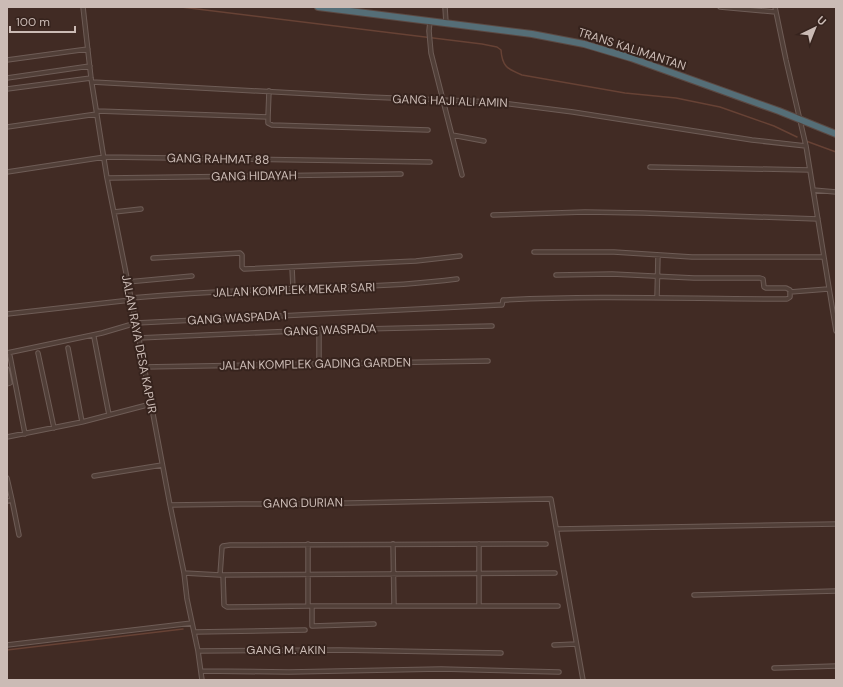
<svg xmlns="http://www.w3.org/2000/svg" width="843" height="687" font-family="'DM Sans',sans-serif">
<style>
.lines{fill:none;stroke-linecap:round;stroke-linejoin:round}
.stream{stroke:#674235;stroke-width:1.5}
.street-casing{stroke:#6e5c56;stroke-width:5.5}
.highway-casing{stroke:#5b4943;stroke-width:8}
.street{stroke:#513f38;stroke-width:3.5}
.highway{stroke:#556e77;stroke-width:6}
.labels{text-anchor:middle;stroke-width:4;stroke-linejoin:round;paint-order:stroke}
.street-label{font-size:12px;fill:#cbbbb5;stroke:#36231d}
</style>
<rect width="100%" height="100%" fill="#412b24"/>
<g class="lines">
<path class="stream" d="M181 7 482 44 497 47 501 50C502 66 507 69 522 75L625 93 676 98 720 107 774 126 797 137
M806 141 836 152
M7 650 183 629"/>
<g class="street-casing">
<path id="street" d="M83 7 91 78 107 178 136 323 170 505 184 573 187 599 198 651 202 680
M445 7 446 23
M720 7 776 12
M775 7 786 60 806 146 836 331
M430 21 429 31 431 53 462 175
M7 60 88 49
M7 78 90 66
M92 82 368 97 494 102 573 112 752 140 806 146
M7 89 91 78
M97 111 268 117V123L272 125 428 130
M268 117 269 91
M7 127 97 114
M452 135 484 141
M650 167 810 170
M7 172 105 157 430 162
M107 178 401 174
M813 190 836 192
M114 212 141 209
M493 215 585 212 643 213 818 219
M534 252H614L692 257H824
M153 258 240 253 242 255V267L244 269 416 261 460 256
M292 267 293 289
M556 275 612 274 694 278H760L763 279 764 287 766 288H786L790 290V292
M127 282 192 276
M790 292 828 289
M657 297 658 255
M131 298C201 292 271 289 341 287 380 286 418 284 457 279
M7 314 131 300
M319 330V364
M94 337 109 415
M138 338 319 330 492 326
M68 348 82 422
M7 353 102 333 136 323 499 305H502L503 300C598 295 692 299 787 299L790 297V292
M38 353 54 428
M10 356 25 434
M143 367 488 361
M7 369 10 383 7 384
M7 437 82 422 151 404
M94 476 162 465
M7 478 12 500 7 501
M12 500 19 535
M170 505 239 504H299L551 499 583 680
M557 529 836 524
M308 544V606H558
M393 544 394 605
M479 544V605
M184 573 220 575 555 573
M220 575 222 547 223 546 230 545 546 544
M223 575 224 605 227 607 308 606
M694 595 836 591
M312 606V626L374 624
M194 632 305 630
M7 645 192 623
M554 645 576 644
M198 651 339 650 501 653
M774 668 836 666
M201 671 289 672 441 669 559 672"/>
</g>
<g class="highway-casing">
<path id="highway" d="M318 7 532 34 584 44 631 58 779 111 836 134"/>
</g>
<use href="#street" class="street"/>
<use href="#highway" class="highway"/>
</g>
<g class="labels">
<g class="street-label">
<text transform="translate(632 49) rotate(18)" y="4">TRANS KALIMANTAN</text>
<text transform="translate(450 101) rotate(2)" y="4">GANG HAJI ALI AMIN</text>
<text transform="translate(218 159) rotate(1)" y="4">GANG RAHMAT 88</text>
<text transform="translate(254 176) rotate(-1)" y="4">GANG HIDAYAH</text>
<text transform="translate(294 290) rotate(-2)" y="4">JALAN KOMPLEK MEKAR SARI</text>
<text transform="translate(237 318) rotate(-3)" y="4">GANG WASPADA 1</text>
<text transform="translate(330 330) rotate(-2)" y="4">GANG WASPADA</text>
<text transform="translate(139 344) rotate(79)" y="4">JALAN RAYA DESA KAPUR</text>
<text transform="translate(315 364) rotate(-1)" y="4">JALAN KOMPLEK GADING GARDEN</text>
<text transform="translate(303 503) rotate(-1)" y="4">GANG DURIAN</text>
<text x="286" y="654">GANG M. AKIN</text>
</g>
</g>
<rect width="843" height="687" fill="none" stroke="#cbbbb5" stroke-width="16"/>
<g transform="translate(815 28) rotate(43)" stroke="#36231d" stroke-width="3" paint-order="stroke">
<path d="M0-3L7 15L0 10L-7 15Z" fill="#cbbbb5"/>
<text y="-6" font-size="11" font-weight="bold" text-anchor="middle" fill="#cbbbb5">U</text>
</g>
<path d="M10 26v6h65v-6" fill="none" stroke="#cbbbb5" stroke-width="2"/>
<text x="16" y="26" font-size="12" fill="#cbbbb5" stroke="#36231d" stroke-width="3" paint-order="stroke">100 m</text>
</svg>
